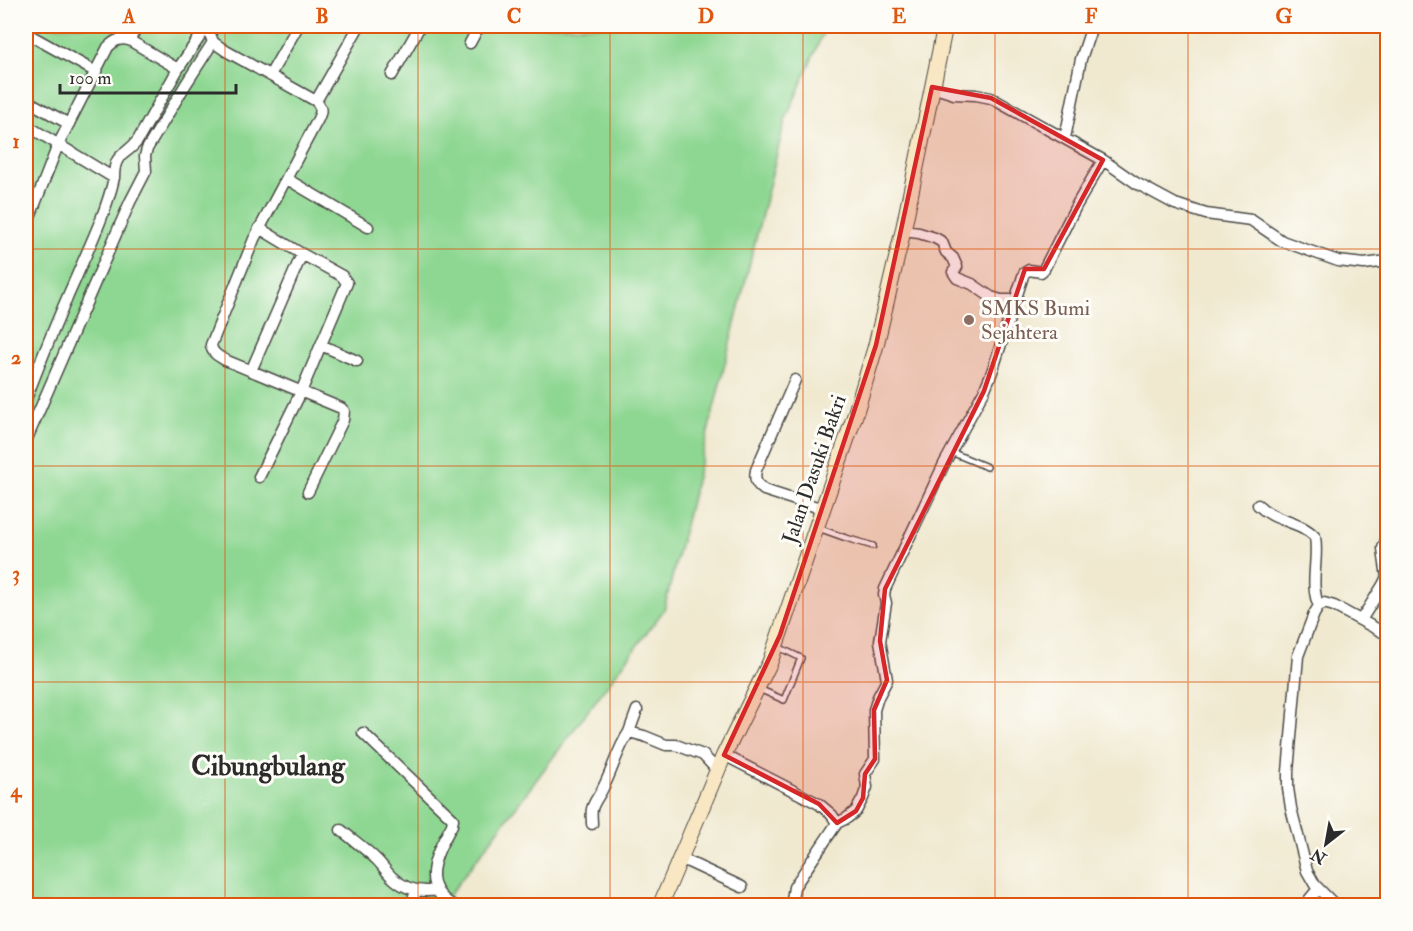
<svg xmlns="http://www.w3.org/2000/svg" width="1413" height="931" font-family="'IM FELL Double Pica',serif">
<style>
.green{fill:#8ed792;stroke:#5c815e;stroke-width:1.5}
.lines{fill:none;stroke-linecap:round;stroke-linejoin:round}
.lane-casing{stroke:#494844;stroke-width:8}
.street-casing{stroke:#494844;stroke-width:13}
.secondary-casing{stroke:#494844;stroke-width:17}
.lane{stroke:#fff;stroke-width:5}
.street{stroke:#fff;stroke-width:10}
.secondary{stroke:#f9e7c3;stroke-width:15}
.marked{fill:#d62828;fill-opacity:0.2;stroke:#d62828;stroke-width:4.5;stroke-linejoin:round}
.grid{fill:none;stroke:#df570e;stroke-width:1.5;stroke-opacity:0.55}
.education-dot{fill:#8d6e63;stroke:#fdfcf7;stroke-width:2}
.labels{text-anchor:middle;stroke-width:6;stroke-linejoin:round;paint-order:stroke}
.education-label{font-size:21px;fill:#785e54;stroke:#fdfcf7;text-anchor:start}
.street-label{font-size:21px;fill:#2b2b2b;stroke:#fdfcf7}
.district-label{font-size:27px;font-weight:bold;fill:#2b2b2b;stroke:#fdfcf7}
.neatline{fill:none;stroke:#df570e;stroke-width:2}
.grid-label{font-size:20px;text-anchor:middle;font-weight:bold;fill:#df570e}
</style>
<rect width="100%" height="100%" fill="#fdfcf7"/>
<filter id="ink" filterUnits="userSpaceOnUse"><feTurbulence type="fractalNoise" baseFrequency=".0167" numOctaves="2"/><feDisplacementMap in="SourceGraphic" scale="12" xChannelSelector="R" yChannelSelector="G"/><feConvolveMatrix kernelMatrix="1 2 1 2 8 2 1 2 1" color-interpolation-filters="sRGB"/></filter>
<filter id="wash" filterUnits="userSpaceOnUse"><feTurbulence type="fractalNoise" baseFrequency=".008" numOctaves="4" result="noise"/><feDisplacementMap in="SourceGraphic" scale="24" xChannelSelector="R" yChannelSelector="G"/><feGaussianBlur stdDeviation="1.35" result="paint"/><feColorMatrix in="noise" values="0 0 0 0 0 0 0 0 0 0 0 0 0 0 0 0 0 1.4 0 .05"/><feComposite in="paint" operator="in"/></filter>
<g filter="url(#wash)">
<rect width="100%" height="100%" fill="#f0e9d0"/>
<path class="green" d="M26 26H826L785 121 664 610 442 905H26Z"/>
</g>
<g filter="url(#ink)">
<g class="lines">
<g class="lane-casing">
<path id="lane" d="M951 452 987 467
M818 528 846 538 873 546
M759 689 784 700 801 658 776 646"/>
</g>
<g class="street-casing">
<path id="street" d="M207 26 213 42 226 51 316 101C323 109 321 113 317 121L254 239 211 345C212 353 218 356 225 360L341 408 344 411 343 420 308 492
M26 33 96 72
M129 40 138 26
M470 43 479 26
M270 75 298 26
M392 75 420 26
M932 87 954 94 976 95 991 98 1103 160 1136 183 1175 204 1206 214 1251 220 1282 241 1338 261 1364 264 1388 261
M26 100 69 124
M316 101 359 26
M26 125 114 178C106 213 89 247 75 280 57 320 41 360 26 399
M1065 138 1081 59 1092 26
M114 178C114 151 126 157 138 140L178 69 207 26
M287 179 368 227
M26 227 58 145 108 47C115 40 120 38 129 40L178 69
M259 228 302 254 342 276 347 283 301 392 259 477
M903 231 919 233 935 238 942 242 946 252 953 258 957 267 953 272 957 278 972 284 991 297 1001 300H1016
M321 345 357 361
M251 371 302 254
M795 380 756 470C754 480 756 484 764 490L823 509
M26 441 130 202 146 171 145 156 147 149 186 84 213 42
M1258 505C1276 523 1300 520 1315 537 1319 559 1309 585 1319 606
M1361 620 1383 585 1387 577 1384 557 1383 548 1388 535
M629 732 637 710
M363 733 453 819 452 825C437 852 417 886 454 906
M724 755 819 804 832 815 837 823
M592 824C592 819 591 814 592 809 594 801 600 795 603 788 613 769 617 750 629 732L644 736 666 745H676L703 755 717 770
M341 830C353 840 366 849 377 860 383 866 387 873 393 878 406 890 420 893 437 890
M680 858 742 887
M411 906 416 891
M791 906 794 887 837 823 847 818 856 811 863 798 867 787 865 774 875 759 874 710 878 697 887 680 880 641 886 603 884 595 885 589 944 464 984 391 992 372 1024 273 1029 270 1041 272 1044 269 1076 206 1103 160
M1304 906 1318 889
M1336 906 1315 885 1307 871 1291 808 1288 788V772L1298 656 1314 614 1319 606 1324 603 1334 606 1388 635"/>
</g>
<g class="secondary-casing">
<path id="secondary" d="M660 906 724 755 770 662 855 415 876 345 890 286 903 231 945 26"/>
</g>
<use href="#lane" class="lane"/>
<use href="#street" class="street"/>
<use href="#secondary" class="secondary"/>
</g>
</g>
<path class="marked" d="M932 87 991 98 1103 160 1044 269H1025L984 391 885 589 880 641 887 680 874 710 875 759 865 774 863 798 856 811 837 823 819 804 724 755 780 635 876 345Z"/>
<path class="grid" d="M225 26V906M418 26V906M610 26V906M803 26V906M995 26V906M1188 26V906M26 249H1388M26 466H1388M26 682H1388"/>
<circle class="education-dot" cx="969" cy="320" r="6"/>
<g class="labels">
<g class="education-label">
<text x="981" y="315">SMKS Bumi<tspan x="981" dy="24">Sejahtera</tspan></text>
</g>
<g class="street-label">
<text transform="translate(814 469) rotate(-71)" y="7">Jalan Dasuki Bakri</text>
</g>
<g class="district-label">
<text x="268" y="775">Cibungbulang</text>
</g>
</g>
<rect width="1413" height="931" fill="none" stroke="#fdfcf7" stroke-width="66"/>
<g transform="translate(1326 844) rotate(211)" stroke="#fdfcf7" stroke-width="4.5" paint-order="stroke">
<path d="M0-4.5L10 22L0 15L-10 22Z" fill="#2b2b2b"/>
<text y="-9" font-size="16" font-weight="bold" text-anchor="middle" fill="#2b2b2b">N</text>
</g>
<path d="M60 84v9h176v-9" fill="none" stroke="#2b2b2b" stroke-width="3"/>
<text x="69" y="84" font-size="18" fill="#2b2b2b" stroke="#fdfcf7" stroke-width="4.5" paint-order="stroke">100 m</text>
<rect x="33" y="33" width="1347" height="865" class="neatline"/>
<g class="grid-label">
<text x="129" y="23">A</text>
<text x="322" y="23">B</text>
<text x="514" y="23">C</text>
<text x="706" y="23">D</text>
<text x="899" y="23">E</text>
<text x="1091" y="23">F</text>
<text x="1284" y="23">G</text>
<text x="16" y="148">1</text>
<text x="16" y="364">2</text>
<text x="16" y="580">3</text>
<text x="16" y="797">4</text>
</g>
</svg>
